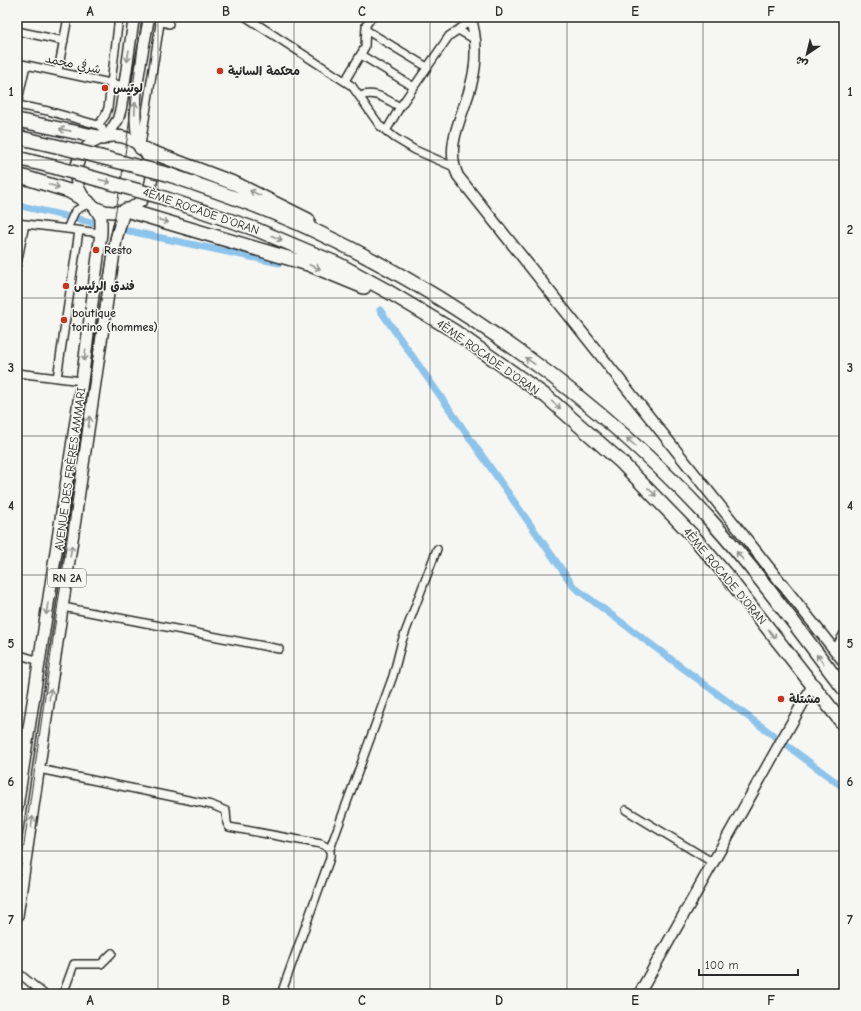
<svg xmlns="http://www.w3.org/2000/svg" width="861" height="1011" font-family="'Comic Neue','Playpen Sans Arabic',sans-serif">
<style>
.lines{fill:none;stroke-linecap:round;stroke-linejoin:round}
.canal{stroke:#8dc4eb;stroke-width:7}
.street-casing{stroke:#2b2b2b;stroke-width:10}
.secondary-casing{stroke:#2b2b2b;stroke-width:13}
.primary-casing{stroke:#2b2b2b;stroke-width:14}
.highway-casing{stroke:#2b2b2b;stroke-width:16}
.street{stroke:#f6f6f2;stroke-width:7}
.secondary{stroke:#f6f6f2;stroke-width:10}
.primary{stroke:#f6f6f2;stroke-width:11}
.highway{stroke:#f6f6f2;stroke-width:13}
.tram{stroke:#2b2b2b;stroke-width:1}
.highway-bridge-casing{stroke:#2b2b2b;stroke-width:16;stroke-linecap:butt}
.highway-bridge{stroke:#f6f6f2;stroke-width:13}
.oneway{stroke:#90908e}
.grid{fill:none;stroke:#2b2b2b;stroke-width:1;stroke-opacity:0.55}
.poi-dot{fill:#c8321e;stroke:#f6f6f2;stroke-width:1.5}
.labels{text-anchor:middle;stroke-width:3;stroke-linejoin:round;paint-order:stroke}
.shield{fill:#f6f6f2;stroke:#686867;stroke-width:1}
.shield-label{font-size:11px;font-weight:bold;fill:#2b2b2b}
.street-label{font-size:12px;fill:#2b2b2b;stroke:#f6f6f2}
.poi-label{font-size:12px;font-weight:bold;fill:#2b2b2b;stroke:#f6f6f2;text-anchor:start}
.neatline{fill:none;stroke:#2b2b2b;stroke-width:1.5}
.grid-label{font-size:13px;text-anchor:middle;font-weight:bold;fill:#2b2b2b}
</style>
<rect width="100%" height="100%" fill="#f6f6f2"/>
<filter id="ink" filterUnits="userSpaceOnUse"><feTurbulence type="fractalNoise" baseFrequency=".025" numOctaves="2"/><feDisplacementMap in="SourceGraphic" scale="8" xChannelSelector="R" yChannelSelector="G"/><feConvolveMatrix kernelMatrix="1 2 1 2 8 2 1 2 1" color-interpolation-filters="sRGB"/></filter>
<g filter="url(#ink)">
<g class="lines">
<path class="canal" d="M17 205 104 225
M115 228 279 263
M380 310 574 587 844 788"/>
<g class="street-casing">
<path id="street" d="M246 17 352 86 380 126 395 138 415 150 454 167
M159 21 169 24
M366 30 427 67
M458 30 471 20
M17 31 64 41
M361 55 414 87
M17 63 124 86
M26 65 17 105 48 111 98 125 102 128 105 137
M58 71 68 17
M345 81 365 47 366 25 372 17
M360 96C375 90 387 100 400 107
M98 125 105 116 108 108 119 17
M386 131 400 107 449 36 458 30 474 39
M141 145 161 17
M17 223 101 233
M67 229 75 211 89 203
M17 264 25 224
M17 373 82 381
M57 378 79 231
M63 607 279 649
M835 650 844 633
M17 654 39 661
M39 769 212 805 226 811 227 823 229 827 321 844C330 848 332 851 329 861L281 994
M626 810 712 862
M330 849 393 676 402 641 437 549
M17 975H21L44 994
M63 994 74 964H101L112 953"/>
</g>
<g class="secondary-casing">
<path id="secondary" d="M470 17C477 36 477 62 472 81 465 113 443 144 458 176L844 662
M107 137 118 119 121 108 134 17
M139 146C129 103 142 60 149 17
M639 994 813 685"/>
</g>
<g class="primary-casing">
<path id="primary" d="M76 174a38 38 0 1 1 76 0a38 38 0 1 1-76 0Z
M17 807 82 381 101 233V218L94 206
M17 916 116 239 124 211"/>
</g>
<g class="highway-casing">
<path id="highway" d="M17 120 103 138
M17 137 69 149
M141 148 236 184 308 220
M17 158 54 167
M167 174C216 191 266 208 313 230 458 298 604 403 712 522 759 574 801 633 844 689
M17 175 69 191 88 202
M161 197 255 229 338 264 389 292 454 331 547 397 620 461 693 536 727 576 844 725
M126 210 308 264 364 287"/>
</g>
<use href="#street" class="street"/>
<use href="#secondary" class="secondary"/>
<use href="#primary" class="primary"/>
<use href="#highway" class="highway"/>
<path class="tram" d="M17 894 109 243C127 169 131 93 142 17"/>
<g class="highway-bridge-casing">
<path id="highway-bridge" d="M69 149 167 174
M54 167 161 197"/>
</g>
<use href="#highway-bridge" class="highway-bridge"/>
</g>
<defs><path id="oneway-shaft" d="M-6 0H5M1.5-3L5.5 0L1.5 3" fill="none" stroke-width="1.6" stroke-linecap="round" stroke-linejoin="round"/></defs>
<g class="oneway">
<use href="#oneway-shaft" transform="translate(128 56) rotate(98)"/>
<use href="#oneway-shaft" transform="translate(135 108) rotate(-88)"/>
<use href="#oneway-shaft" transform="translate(65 130) rotate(-169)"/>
<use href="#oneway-shaft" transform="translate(105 181) rotate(15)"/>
<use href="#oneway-shaft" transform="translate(54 186) rotate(17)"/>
<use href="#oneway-shaft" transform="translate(255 193) rotate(-155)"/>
<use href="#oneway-shaft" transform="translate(163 221) rotate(16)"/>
<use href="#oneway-shaft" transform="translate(277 238) rotate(24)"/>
<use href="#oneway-shaft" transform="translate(315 267) rotate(20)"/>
<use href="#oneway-shaft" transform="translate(85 355) rotate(97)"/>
<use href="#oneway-shaft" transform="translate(530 361) rotate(-145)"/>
<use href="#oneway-shaft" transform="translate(556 405) rotate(40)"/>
<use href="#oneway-shaft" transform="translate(89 422) rotate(-82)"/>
<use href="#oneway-shaft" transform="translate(631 442) rotate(-138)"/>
<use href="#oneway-shaft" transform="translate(652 492) rotate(45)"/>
<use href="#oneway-shaft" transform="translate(71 551) rotate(-82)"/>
<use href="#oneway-shaft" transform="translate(740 556) rotate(-129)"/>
<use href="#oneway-shaft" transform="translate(47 609) rotate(99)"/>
<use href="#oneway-shaft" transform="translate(772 634) rotate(52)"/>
<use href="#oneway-shaft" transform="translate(820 659) rotate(-128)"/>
<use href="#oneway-shaft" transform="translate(50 694) rotate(-82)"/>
<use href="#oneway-shaft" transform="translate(32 822) rotate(-82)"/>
</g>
</g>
<path class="grid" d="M158 17V994M294 17V994M430 17V994M567 17V994M703 17V994M17 160H844M17 298H844M17 436H844M17 575H844M17 713H844M17 851H844"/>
<g class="poi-dot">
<circle cx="220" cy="71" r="4"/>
<circle cx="105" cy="88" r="4"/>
<circle cx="96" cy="250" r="4"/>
<circle cx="66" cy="286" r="4"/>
<circle cx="64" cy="320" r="4"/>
<circle cx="781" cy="699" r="4"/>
</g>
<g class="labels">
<rect class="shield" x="48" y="569" width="38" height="18" rx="3"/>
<g class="shield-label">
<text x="67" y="582">RN 2A</text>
</g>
<g class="street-label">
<text transform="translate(73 64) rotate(12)" y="4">شرفي محمد</text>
<text transform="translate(201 211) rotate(19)" y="4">4ÈME ROCADE D'ORAN</text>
<text transform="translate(488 357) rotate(35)" y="4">4ÈME ROCADE D'ORAN</text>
<text transform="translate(70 469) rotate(-82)" y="4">AVENUE DES FRÈRES AMMARI</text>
<text transform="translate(725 576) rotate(50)" y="4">4ÈME ROCADE D'ORAN</text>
</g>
<g class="poi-label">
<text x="228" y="75">محكمة السانية</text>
<text x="113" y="92">لوتيس</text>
<text x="104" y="254">Resto</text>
<text x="74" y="290">فندق الرئيس</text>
<text x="72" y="317">boutique<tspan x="72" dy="14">torino (hommes)</tspan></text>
<text x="789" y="703">مشتلة</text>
</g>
</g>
<rect width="861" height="1011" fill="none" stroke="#f6f6f2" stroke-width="44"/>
<g transform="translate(807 54) rotate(215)" stroke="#f6f6f2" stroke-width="3" paint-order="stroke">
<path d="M0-3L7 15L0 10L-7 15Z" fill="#2b2b2b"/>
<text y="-6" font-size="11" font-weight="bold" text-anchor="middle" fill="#2b2b2b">ش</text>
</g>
<path d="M699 969v6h99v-6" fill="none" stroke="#2b2b2b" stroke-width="2"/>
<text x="705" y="969" font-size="12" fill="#2b2b2b" stroke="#f6f6f2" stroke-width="3" paint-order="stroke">100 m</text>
<rect x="22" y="22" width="817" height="967" class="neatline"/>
<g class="grid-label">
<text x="90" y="16">A</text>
<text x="226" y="16">B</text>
<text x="362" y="16">C</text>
<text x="499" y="16">D</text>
<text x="635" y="16">E</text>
<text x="771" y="16">F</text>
<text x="11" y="96">1</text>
<text x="850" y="96">1</text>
<text x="11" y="234">2</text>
<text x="850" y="234">2</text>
<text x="11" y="372">3</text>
<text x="850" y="372">3</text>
<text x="11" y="510">4</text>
<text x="850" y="510">4</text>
<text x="11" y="648">5</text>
<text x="850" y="648">5</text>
<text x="11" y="786">6</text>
<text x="850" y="786">6</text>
<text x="11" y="924">7</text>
<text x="850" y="924">7</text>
<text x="90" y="1005">A</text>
<text x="226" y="1005">B</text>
<text x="362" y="1005">C</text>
<text x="499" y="1005">D</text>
<text x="635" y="1005">E</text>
<text x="771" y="1005">F</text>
</g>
</svg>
